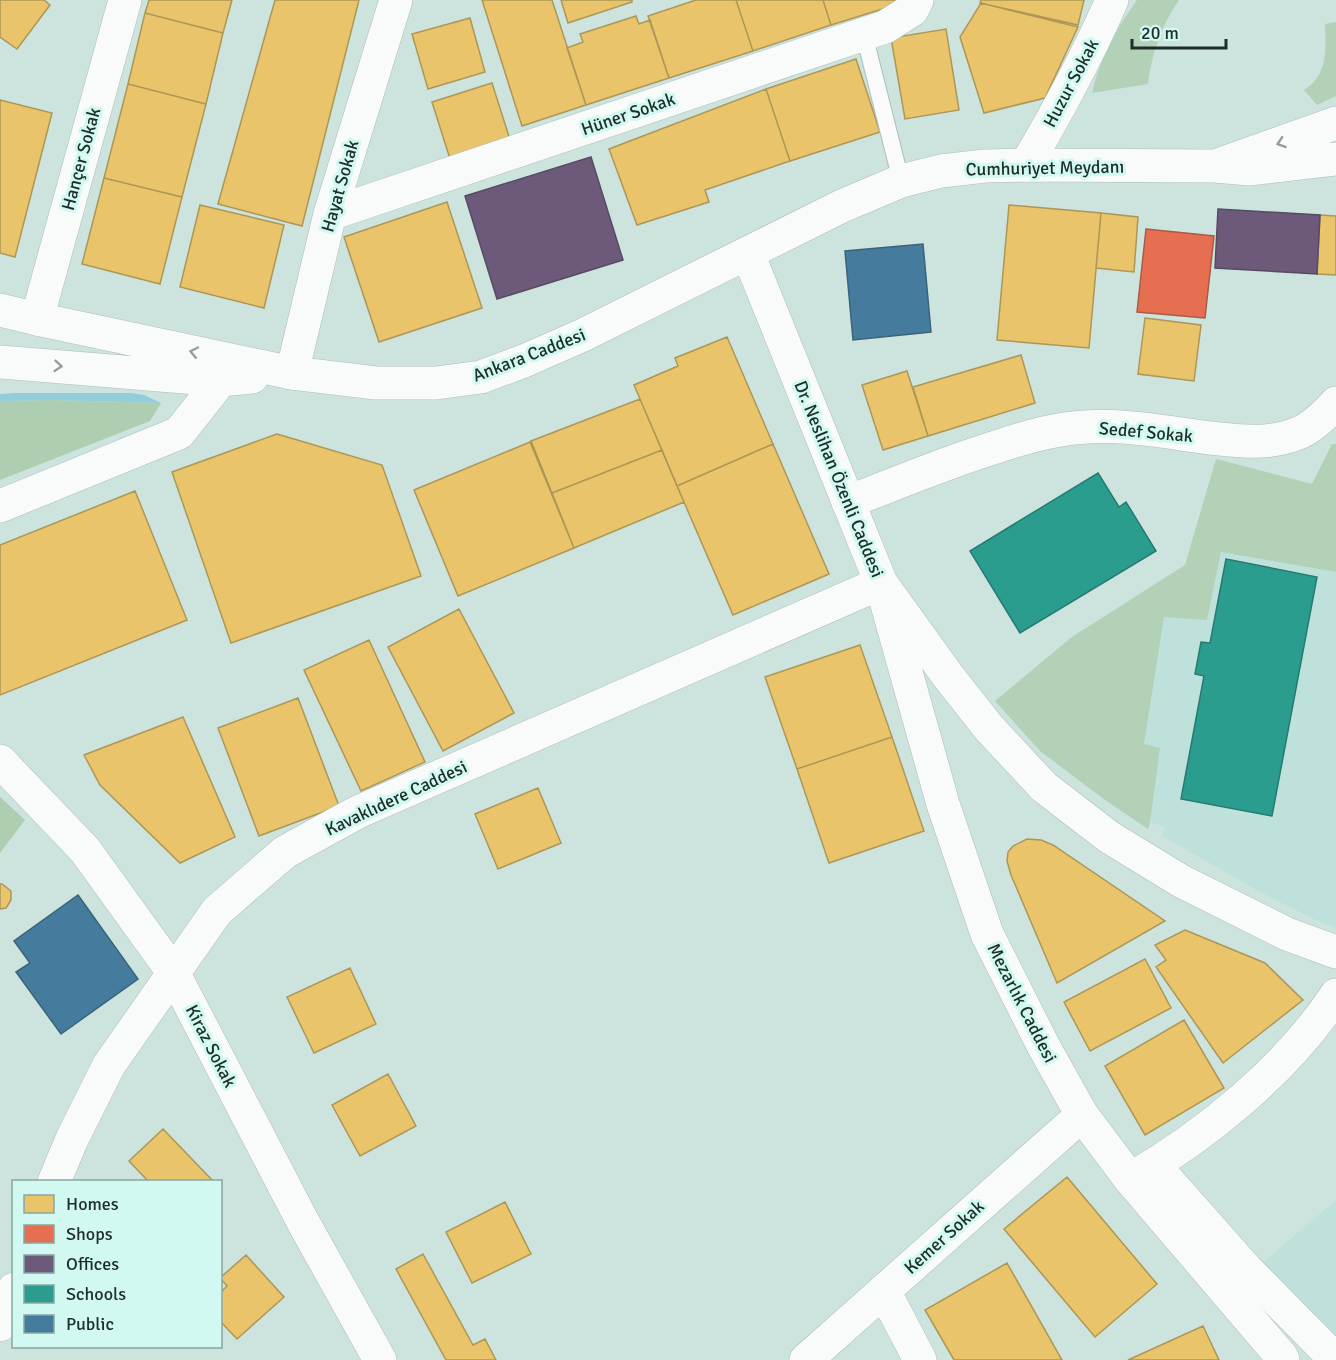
<svg xmlns="http://www.w3.org/2000/svg" width="1336" height="1360" font-family="Signika,sans-serif">
<style>
.built{fill:#bee2db}
.green{fill:#b3d1b7}
.forest{fill:#adceb0}
.water{fill:#92cddc}
.homes{fill:#e9c46a;stroke:#ac9757;stroke-width:1.5}
.shops{fill:#e76f51;stroke:#ab5b45;stroke-width:1.5}
.offices{fill:#6d597a;stroke:#554c62;stroke-width:1.5}
.schools{fill:#2a9d8f;stroke:#267b71;stroke-width:1.5}
.public{fill:#457b9d;stroke:#39647a;stroke-width:1.5}
.lines{fill:none;stroke-linecap:round;stroke-linejoin:round}
.lane-casing{stroke:#acbdba;stroke-width:18}
.street-casing{stroke:#acbdba;stroke-width:34}
.secondary-casing{stroke:#acbdba;stroke-width:34}
.lane{stroke:#f8fbfa;stroke-width:16}
.street{stroke:#f8fbfa;stroke-width:33}
.secondary{stroke:#f8fbfa;stroke-width:33}
.oneway{stroke:#969e9c}
.labels{text-anchor:middle;stroke-width:6;stroke-linejoin:round;paint-order:stroke}
.street-label{font-size:18px;fill:#1e2d2a;stroke:#d1f9f1}
</style>
<rect width="100%" height="100%" fill="#cde3de"/>
<path class="built" d="M1332 444H1336V928L1311 918 1262 893 1162 836 1165 827 1150 822 1148 829 1105 800 1040 751 995 701 1072 637 1185 565 1216 459 1312 484Z
M1336 1200V1357L1254 1270Z"/>
<path class="green" d="M1137 0H1179C1162 24 1151 56 1148 84L1092 93C1100 58 1116 29 1137 0Z
M1336 22V96L1317 105 1304 90C1328 75 1326 49 1325 24Z
M1332 444H1336V572L1221 552 1207 620 1164 617 1144 744 1160 748 1150 822 1148 829 1105 800 1040 751 995 701 1072 637 1185 565 1216 459 1312 484Z"/>
<path class="forest" d="M52 400 161 403 150 421 0 480V401Z
M0 797 25 820 0 853Z"/>
<path class="water" d="M16 393H131L144 395 161 403 52 400 0 401V394Z"/>
<path class="homes" d="M0 0H44L50 5 17 49 0 37Z
M149 0H232L223 33 145 13Z
M275 0H359L302 226 218 204Z
M482 0H552L586 105 522 126Z
M561 0H632V2L568 23Z
M696 0H736L753 51 669 78 648 16Z
M736 0H823L831 25 753 51Z
M823 0H901L902 3 831 25Z
M981 0H1084L1078 25 980 3Z
M981 3 1078 27 1045 98 984 113 960 37Z
M145 13 223 33 206 104 128 84Z
M636 16 639 24 650 20 669 78 586 105 567 48 583 42 580 34Z
M470 18 485 72 428 89 412 34Z
M946 29 959 110 905 119 891 38Z
M856 59 880 132 790 161 766 89Z
M492 83 511 143 451 162 432 102Z
M128 84 206 104 182 197 104 178Z
M766 89 790 161 705 190 709 202 637 225 609 149Z
M0 100 52 113 15 257 0 253Z
M104 178 182 197 160 284 82 264Z
M447 202 482 308 379 342 344 237Z
M200 205 284 225 264 308 180 287Z
M1009 205 1101 213 1089 348 997 340Z
M1101 213 1138 217 1134 272 1096 268Z
M1320 215 1336 216V275L1317 274Z
M1145 318 1201 325 1194 381 1138 374Z
M727 337 773 444 677 486 634 385 678 366 675 358Z
M1021 355 1035 403 928 436 913 387Z
M907 371 928 436 883 450 862 385Z
M640 399 662 450 552 493 531 441Z
M277 434 382 465 421 576 231 643 172 472Z
M530 442 574 548 458 596 414 490Z
M773 444 829 574 733 615 677 486Z
M662 450 684 502 574 548 552 493Z
M135 491 187 620 0 695V545Z
M459 609 514 713 443 751 388 647Z
M369 640 425 762 361 791 304 670Z
M860 645 892 737 797 769 765 677Z
M298 698 339 806 259 836 218 728Z
M183 717 235 837 180 863 100 785 84 755Z
M892 737 924 831 829 863 797 769Z
M538 788 561 843 498 869 475 814Z
M1027 839 1041 840 1053 845 1165 921 1057 983 1011 875 1007 861 1008 852 1013 846Z
M0 884H2L11 891V900L6 908 0 909Z
M1185 930 1265 963 1303 1000 1223 1063 1156 967 1166 960 1155 945Z
M1145 959 1171 1008 1090 1051 1064 1002Z
M350 968 376 1024 314 1053 287 997Z
M1184 1020 1224 1088 1145 1135 1105 1066Z
M388 1074 416 1126 360 1156 332 1105Z
M163 1129 214 1182H149L129 1161Z
M1067 1177 1157 1284 1095 1337 1004 1229Z
M505 1202 531 1254 472 1283 446 1232Z
M423 1254 473 1345 485 1339 496 1360H446L396 1269Z
M246 1255 284 1297 237 1339 220 1321V1293L227 1286 220 1278Z
M1007 1263 1062 1360H954L925 1310Z
M1203 1326 1219 1360H1128Z"/>
<path class="shops" d="M1146 229 1214 236 1205 318 1137 312Z"/>
<path class="offices" d="M591 157 623 260 497 299 465 196Z
M1218 209 1320 215 1317 274 1215 268Z"/>
<path class="schools" d="M1098 473 1119 507 1126 502 1156 551 1020 633 970 551Z
M1226 559 1317 577 1272 816 1181 799 1204 676 1195 674 1201 642 1210 643Z"/>
<path class="public" d="M923 244 931 332 853 340 845 251Z
M78 895 138 979 61 1034 16 972 30 963 14 941Z"/>
<g class="lines">
<g class="lane-casing">
<path id="lane" d="M864 34 901 181"/>
</g>
<g class="street-casing">
<path id="street" d="M1026 165C1058 111 1087 57 1112 0
M330 214 885 27 912 10 917 0
M37 319 125 0
M292 373 330 214 396 0
M848 502C895 484 942 464 990 449 1017 440 1045 431 1074 428 1122 422 1172 434 1220 439 1248 442 1274 444 1301 432 1314 426 1326 414 1336 403
M0 506 179 433 221 380
M0 761 85 850 173 972 303 1222 380 1360
M1154 1165 1247 1270 1336 1360
M1130 1179C1207 1135 1287 1069 1336 995
M884 1291 920 1360
M806 1360 1082 1115"/>
</g>
<g class="secondary-casing">
<path id="secondary" d="M1336 123 1215 166 1249 169 1336 159
M748 254 881 583 948 676 989 728 1044 787 1109 837 1181 881 1287 934 1336 952
M0 310 37 319 292 373 376 383H436L481 377 524 361 583 335 842 206 901 181 941 171 985 166 1026 165 1215 166
M0 362 221 380 252 377
M54 1182 72 1139 109 1065 217 911 285 852 358 812 881 583 943 804 987 934 1044 1047 1082 1115 1130 1179 1281 1356 1283 1360
M0 1325 14 1289"/>
</g>
<use href="#lane" class="lane"/>
<use href="#street" class="street"/>
<use href="#secondary" class="secondary"/>
</g>
<defs><path id="oneway-chevron" d="M-2-3.5L2.5 0L-2 3.5" fill="none" stroke-width="1.6" stroke-linecap="round" stroke-linejoin="round" transform="scale(1.5)"/></defs>
<g class="oneway">
<use href="#oneway-chevron" transform="translate(1281 143) rotate(161)"/>
<use href="#oneway-chevron" transform="translate(194 352) rotate(-168)"/>
<use href="#oneway-chevron" transform="translate(58 366) rotate(5)"/>
</g>
<g class="labels">
<g class="street-label">
<text transform="translate(1071 83) rotate(-62)" y="6">Huzur Sokak</text>
<text transform="translate(628 114) rotate(-19)" y="6">Hüner Sokak</text>
<text transform="translate(81 159) rotate(-75)" y="6">Hançer Sokak</text>
<text transform="translate(1045 168) rotate(-1)" y="6">Cumhuriyet Meydanı</text>
<text transform="translate(340 186) rotate(-74)" y="6">Hayat Sokak</text>
<text transform="translate(529 355) rotate(-21)" y="6">Ankara Caddesi</text>
<text transform="translate(1146 432) rotate(5)" y="6">Sedef Sokak</text>
<text transform="translate(839 479) rotate(68)" y="6">Dr. Neslihan Özenli Caddesi</text>
<text transform="translate(396 798) rotate(-25)" y="6">Kavaklıdere Caddesi</text>
<text transform="translate(1022 1003) rotate(63)" y="6">Mezarlık Caddesi</text>
<text transform="translate(211 1046) rotate(63)" y="6">Kiraz Sokak</text>
<text transform="translate(944 1237) rotate(-42)" y="6">Kemer Sokak</text>
</g>
</g>
<rect x="12" y="1180" width="210" height="168" fill="#d1f9f1" stroke="#89a7a1" stroke-width="1.5"/>
<rect x="24" y="1195" width="30" height="18" fill="#e9c46a" stroke="#89a7a1" stroke-width="1.5"/>
<text x="66" y="1210" font-size="18" fill="#1e2d2a">Homes</text>
<rect x="24" y="1225" width="30" height="18" fill="#e76f51" stroke="#89a7a1" stroke-width="1.5"/>
<text x="66" y="1240" font-size="18" fill="#1e2d2a">Shops</text>
<rect x="24" y="1255" width="30" height="18" fill="#6d597a" stroke="#89a7a1" stroke-width="1.5"/>
<text x="66" y="1270" font-size="18" fill="#1e2d2a">Offices</text>
<rect x="24" y="1285" width="30" height="18" fill="#2a9d8f" stroke="#89a7a1" stroke-width="1.5"/>
<text x="66" y="1300" font-size="18" fill="#1e2d2a">Schools</text>
<rect x="24" y="1315" width="30" height="18" fill="#457b9d" stroke="#89a7a1" stroke-width="1.5"/>
<text x="66" y="1330" font-size="18" fill="#1e2d2a">Public</text>
<path d="M1132 39v9h94v-9" fill="none" stroke="#1e2d2a" stroke-width="3"/>
<text x="1141" y="39" font-size="18" fill="#1e2d2a" stroke="#d1f9f1" stroke-width="4.5" paint-order="stroke">20 m</text>
</svg>
